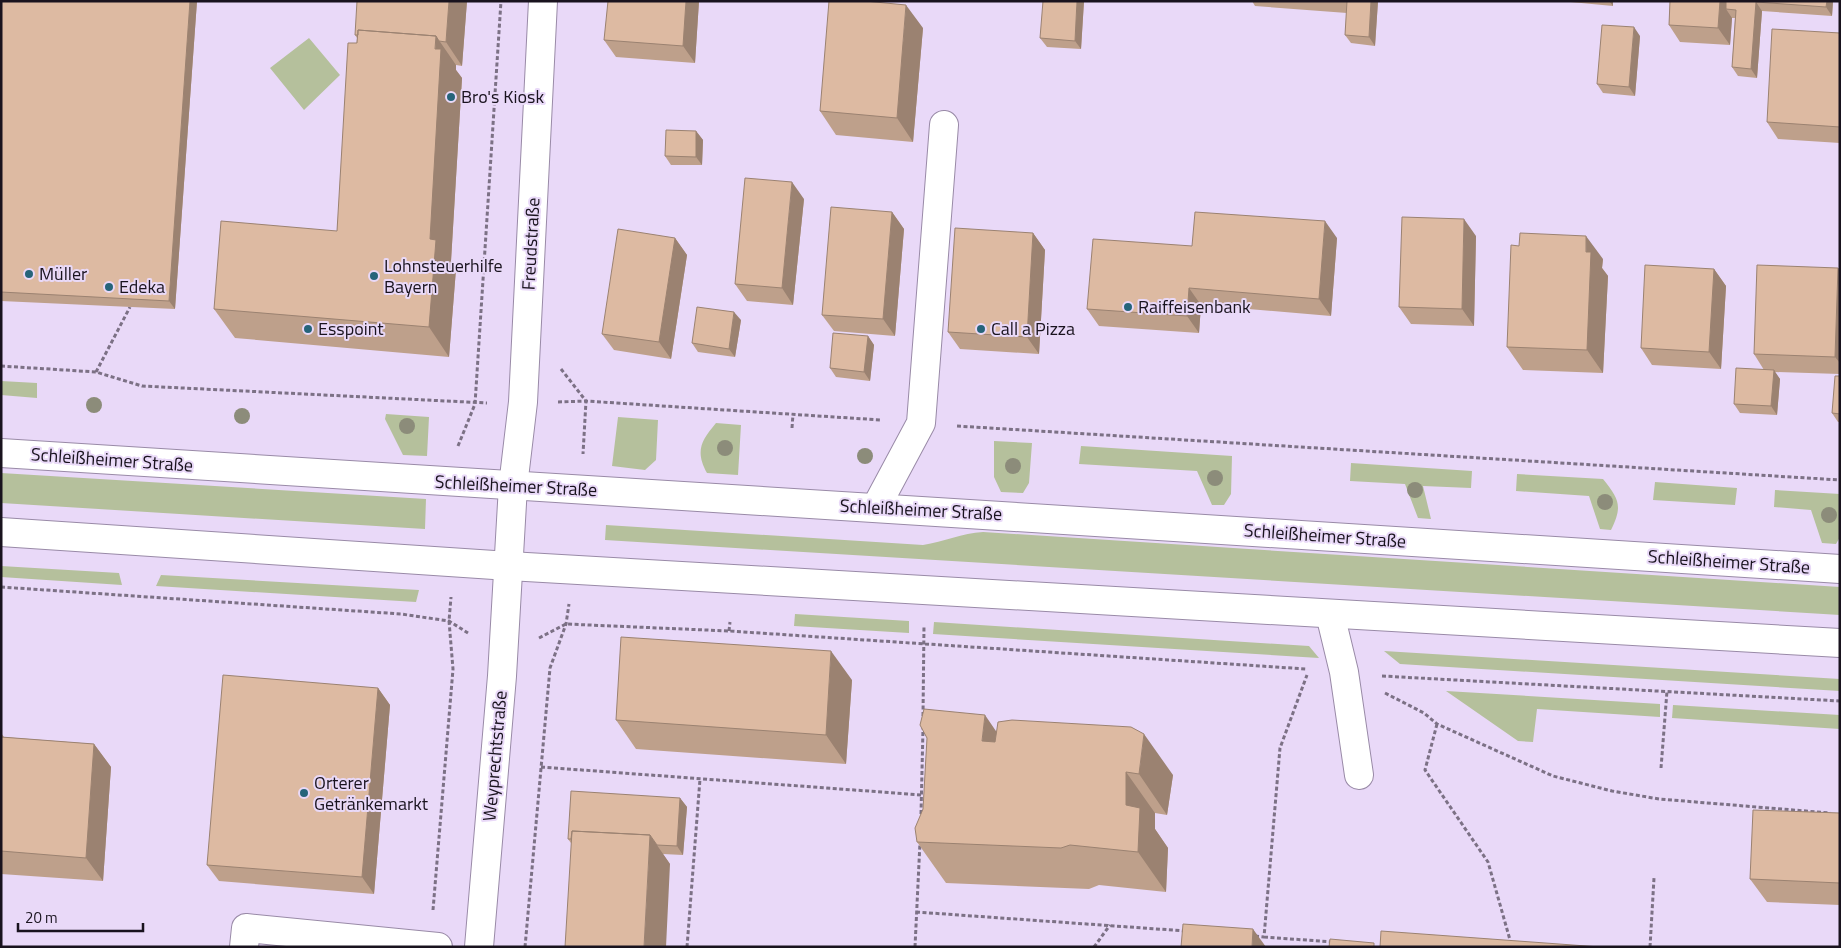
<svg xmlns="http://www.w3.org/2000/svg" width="1841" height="948" font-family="'Titillium Web',sans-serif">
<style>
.green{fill:#b5c09c}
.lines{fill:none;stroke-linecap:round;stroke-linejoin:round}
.minor-casing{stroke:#998aa7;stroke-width:30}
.major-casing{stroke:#998aa7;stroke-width:30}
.path{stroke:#7c7185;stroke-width:3;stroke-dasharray:4 2.5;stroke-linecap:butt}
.minor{stroke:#fff;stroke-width:28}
.major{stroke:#fff;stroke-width:28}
.tree{fill:#8c8c7a}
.wall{fill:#bea08b}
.shaded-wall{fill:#9b8271}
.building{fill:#ddbaa2;stroke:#9b8271}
.poi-dot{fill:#26647a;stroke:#e9d9f8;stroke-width:2}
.labels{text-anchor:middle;stroke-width:4;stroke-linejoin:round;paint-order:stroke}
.poi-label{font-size:18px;fill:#19131e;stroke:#e9d9f8;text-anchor:start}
.street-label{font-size:18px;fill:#19131e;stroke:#e9d9f8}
</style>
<rect width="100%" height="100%" fill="#e9d9f8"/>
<path class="green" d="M309 38 340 75 304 110 270 68Z
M1 381 37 383V398L1 395Z
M386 414 429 417 427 456 403 455 385 419Z
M618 417 658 420 656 460 645 470 612 466Z
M716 423 741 425 738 475 707 473C695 451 701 441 716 423Z
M994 441 1032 443 1029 483 1023 493 1001 492 994 477Z
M1081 446 1232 456 1231 494 1224 505H1212L1197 471 1079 464Z
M1351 463 1472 471 1471 488 1423 486 1431 519 1418 518 1405 484 1350 481Z
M1 473 426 499 425 529 1 503Z
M1517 474 1603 479C1619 499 1623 506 1611 530L1600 529 1589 496 1516 491Z
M1655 482 1737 488 1735 505 1653 500Z
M1775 490 1840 494V537L1836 544 1822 543 1811 510 1774 507Z
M606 525 923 545C944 542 962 533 983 532L1840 587V615L605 540Z
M1 566 119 573 122 585 1 577Z
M161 575 419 590 416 602 156 586Z
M795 614 909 621V633L794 626Z
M934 622 1309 646 1319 658 933 634Z
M1384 651 1840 679V691L1400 664Z
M1446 691 1660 704V717L1537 709 1533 742 1518 741Z
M1673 705 1840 715V729L1672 718Z"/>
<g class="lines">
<g class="minor-casing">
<path id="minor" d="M876 507 921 423 944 125
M1330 614 1344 672 1359 775
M244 947 246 928 438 947
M479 947 502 676 513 486 523 402 543 1"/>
</g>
<g class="major-casing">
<path id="major" d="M1 453 1840 569
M1 532 509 566 1840 643"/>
</g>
<path class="path" d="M1 366 96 372 142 386 487 403
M561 369 586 401 583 454
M96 372 130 307
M558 402 586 401 881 420
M957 426 1840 480
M792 428 793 414
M458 446 475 404 501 1
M1 587 401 614 449 621 468 633
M729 631 730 622
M539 638 566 624 729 631 1306 669
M1382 676 1840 701
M1385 693 1424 713 1437 724 1553 776 1612 791 1659 799 1830 813
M923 716 924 625
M1437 724 1425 770 1488 862 1512 947
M541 767 922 795
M1661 768 1667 691
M921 814 923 728
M433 910 453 669 449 621 451 597
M916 912 1186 931
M1255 936 1264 937 1280 748 1307 675
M1264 937 1333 942
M525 947 550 668 566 624 569 604
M687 947 700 779
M915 947 920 842
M1094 947 1110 925
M1650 947 1654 878"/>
<use href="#minor" class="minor"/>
<use href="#major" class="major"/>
</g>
<g class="tree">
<circle cx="94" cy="405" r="8"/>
<circle cx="242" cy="416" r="8"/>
<circle cx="407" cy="426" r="8"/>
<circle cx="725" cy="448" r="8"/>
<circle cx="865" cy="456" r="8"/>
<circle cx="1013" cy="466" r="8"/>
<circle cx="1215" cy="478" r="8"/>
<circle cx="1415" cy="490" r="8"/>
<circle cx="1605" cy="502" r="8"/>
<circle cx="1829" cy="515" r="8"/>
</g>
<path class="wall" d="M1 1H197L175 309 1 301Z
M467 1 462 66 456 65V70L462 78 451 261 456 269 449 357 235 338 214 309 337 231 357 38 355 35Z
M699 1 695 63 616 57 604 40Z
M1084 1 1081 49 1047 47 1040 38Z
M1252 1H1378L1375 46 1351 43 1345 35 1347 13 1255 6Z
M1560 1H1613V6Z
M1670 1H1833L1832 16 1762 11 1757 78 1738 76 1732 67 1735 18H1732L1730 45 1680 42 1669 25Z
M923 28 913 142 836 135 820 111Z
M1840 33V143L1778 139 1767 122Z
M1640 36 1635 96 1603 93 1597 84Z
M696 131 703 140 702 165H671L665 156Z
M804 199 793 305 747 301 735 284Z
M892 212 904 229 895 336 834 331 822 315Z
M1033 233 1045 250 1039 354 960 349 948 332Z
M1476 236 1474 326 1411 324 1399 307Z
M675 238 687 255 671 359 614 350 602 334Z
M1337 238 1331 316 1201 305 1199 333 1099 326 1087 309 1192 246Z
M1603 259 1602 268 1608 276 1603 373 1523 370 1507 347Z
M1838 268 1840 270V374L1774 372 1780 379 1777 415 1740 413 1734 404 1764 370 1754 354Z
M1714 269 1726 286 1721 369 1652 365 1641 348Z
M741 320 735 357 698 352 692 343Z
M868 336 874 345 870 381 836 377 830 368Z
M1840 376V422H1838L1832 413Z
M852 680 846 764 636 749 616 720Z
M378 688 390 705 374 894 219 881 207 865Z
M997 732 1173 775 1167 815 1155 813V829L1168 848 1166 892 1099 885 1089 889 946 883 917 842Z
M1 733 4 737 94 744 111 767 103 881 1 874Z
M680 798 687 807 683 855 663 854 670 864 571 843 568 839Z
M1840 813V905L1767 902 1750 879Z"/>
<path class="shaded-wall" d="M190 1H197L175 309 169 301Z
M449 1H467L462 66 446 42Z
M686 1H699L695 63 683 46Z
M1077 1H1084L1081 49 1075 41Z
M1371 1H1378L1375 46 1369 37Z
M1609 1H1613V6Z
M1720 1H1733L1726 9 1732 18 1730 45 1718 28Z
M1827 1H1833L1832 16 1826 7Z
M1756 2 1762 11 1757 78 1751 69Z
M906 5 923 28 913 142 897 118Z
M1634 27 1640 36 1635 96 1629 87Z
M436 36 456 65V70L462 78 451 261 456 269 449 357 429 327 430 239Z
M696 131 703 140 702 165 696 157Z
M792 182 804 199 793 305 782 288Z
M892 212 904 229 895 336 883 319Z
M1464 219 1476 236 1474 326 1462 309Z
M1325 221 1337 238 1331 316 1319 299Z
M1033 233 1045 250 1039 354 1027 337Z
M1586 236 1603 259 1602 268 1608 276 1603 373 1587 350Z
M675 238 687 255 671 359 659 342Z
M1838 268 1840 270V363L1835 357Z
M1714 269 1726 286 1721 369 1709 352Z
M1189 288 1201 305 1199 333 1187 316Z
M734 312 741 320 735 357 729 349Z
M868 336 874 345 870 381 864 372Z
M1774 370 1780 379 1777 415 1771 406Z
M831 651 852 680 846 764 826 735Z
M378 688 390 705 374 894 362 877Z
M985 715 1013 756 982 741Z
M1144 734 1173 775 1167 815 1139 774Z
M94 744 111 767 103 881 86 858Z
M1126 772 1155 813V829L1168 848 1166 892 1138 852 1126 805Z
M680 798 687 807 683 855 677 846Z
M650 835 670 864 666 947H644Z
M1253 929 1266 947H1252Z"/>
<path class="building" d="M1 1H190L169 301 1 292Z
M357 1H449L446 42 439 41 436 36 358 30V35H355Z
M608 1H686L683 46 604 40Z
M829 1H865L906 5 897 118 820 111Z
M1043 1H1077L1075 41 1040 38Z
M1347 1H1371L1369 37 1345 35Z
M1670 1H1720L1718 28 1669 25Z
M1726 1H1827L1826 7 1756 2 1751 69 1732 67 1736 10 1726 9Z
M1602 25 1634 27 1629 87 1597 84Z
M1772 29 1840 33V127L1767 122Z
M358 30 436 36 435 49H441L430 239 436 240 429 327 214 309 221 221 337 231 348 43H357Z
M666 130 696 131V157L665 156Z
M745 178 792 182 782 288 735 284Z
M831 207 892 212 883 319 822 315Z
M1195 212 1325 221 1319 299 1189 288 1187 316 1087 309 1093 239 1192 246Z
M1402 217 1464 219 1462 309 1399 307Z
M955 228 1033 233 1027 337 948 332Z
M618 229 675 238 659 342 602 334Z
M1520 233 1586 236V252H1591L1587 350 1507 347 1511 245 1519 246Z
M1645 265 1714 269 1709 352 1641 348Z
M1757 265 1838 268 1835 357 1754 354Z
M697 307 734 312 729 349 692 343Z
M833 333 868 336 864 372 830 368Z
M1736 368 1774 370 1771 406 1734 404Z
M1835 376H1840V414L1832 413Z
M621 637 831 651 826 735 616 720Z
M223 675 378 688 362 877 207 865Z
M924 709 985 715 982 741 995 742 998 722 1012 720 1131 727 1144 734 1139 774 1126 772V805L1140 808 1138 852 1070 845 1061 848 917 842 915 828 923 809 927 738 920 725Z
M1 737 94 744 86 858 1 851Z
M571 791 680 798 677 846 657 845 650 835 572 831 571 839H568Z
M1753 810 1840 813V883L1750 879Z
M572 831 650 835 644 947H565Z
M1183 924 1253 929 1252 947H1181Z
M1381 931 1600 947H1380Z
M1330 939 1374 943V947H1329Z"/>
<g class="poi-dot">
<circle cx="451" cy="97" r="5"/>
<circle cx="29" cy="274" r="5"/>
<circle cx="374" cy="276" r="5"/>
<circle cx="109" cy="287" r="5"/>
<circle cx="1128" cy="307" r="5"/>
<circle cx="308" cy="329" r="5"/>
<circle cx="981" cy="329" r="5"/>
<circle cx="304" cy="793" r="5"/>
</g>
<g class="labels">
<g class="poi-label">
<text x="461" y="103">Bro's Kiosk</text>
<text x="384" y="272">Lohnsteuerhilfe<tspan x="384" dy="21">Bayern</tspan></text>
<text x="39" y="280">Müller</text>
<text x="119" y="293">Edeka</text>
<text x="1138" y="313">Raiffeisenbank</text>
<text x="318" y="335">Esspoint</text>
<text x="991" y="335">Call a Pizza</text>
<text x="314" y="789">Orterer<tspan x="314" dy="21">Getränkemarkt</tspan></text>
</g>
<g class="street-label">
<text transform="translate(531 244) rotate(-87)" y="6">Freudstraße</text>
<text transform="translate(112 460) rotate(4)" y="6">Schleißheimer Straße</text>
<text transform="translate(516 486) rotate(3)" y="6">Schleißheimer Straße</text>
<text transform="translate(921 510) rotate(3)" y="6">Schleißheimer Straße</text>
<text transform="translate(1325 536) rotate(4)" y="6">Schleißheimer Straße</text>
<text transform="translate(1729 562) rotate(4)" y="6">Schleißheimer Straße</text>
<text transform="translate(495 756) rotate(-85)" y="6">Weyprechtstraße</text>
</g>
</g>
<rect width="1841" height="948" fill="none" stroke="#19131e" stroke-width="5"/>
<path d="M18 923v8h125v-8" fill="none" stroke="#19131e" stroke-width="2.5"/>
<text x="25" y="923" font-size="15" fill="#19131e" stroke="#e9d9f8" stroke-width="4" paint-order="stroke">20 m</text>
</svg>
